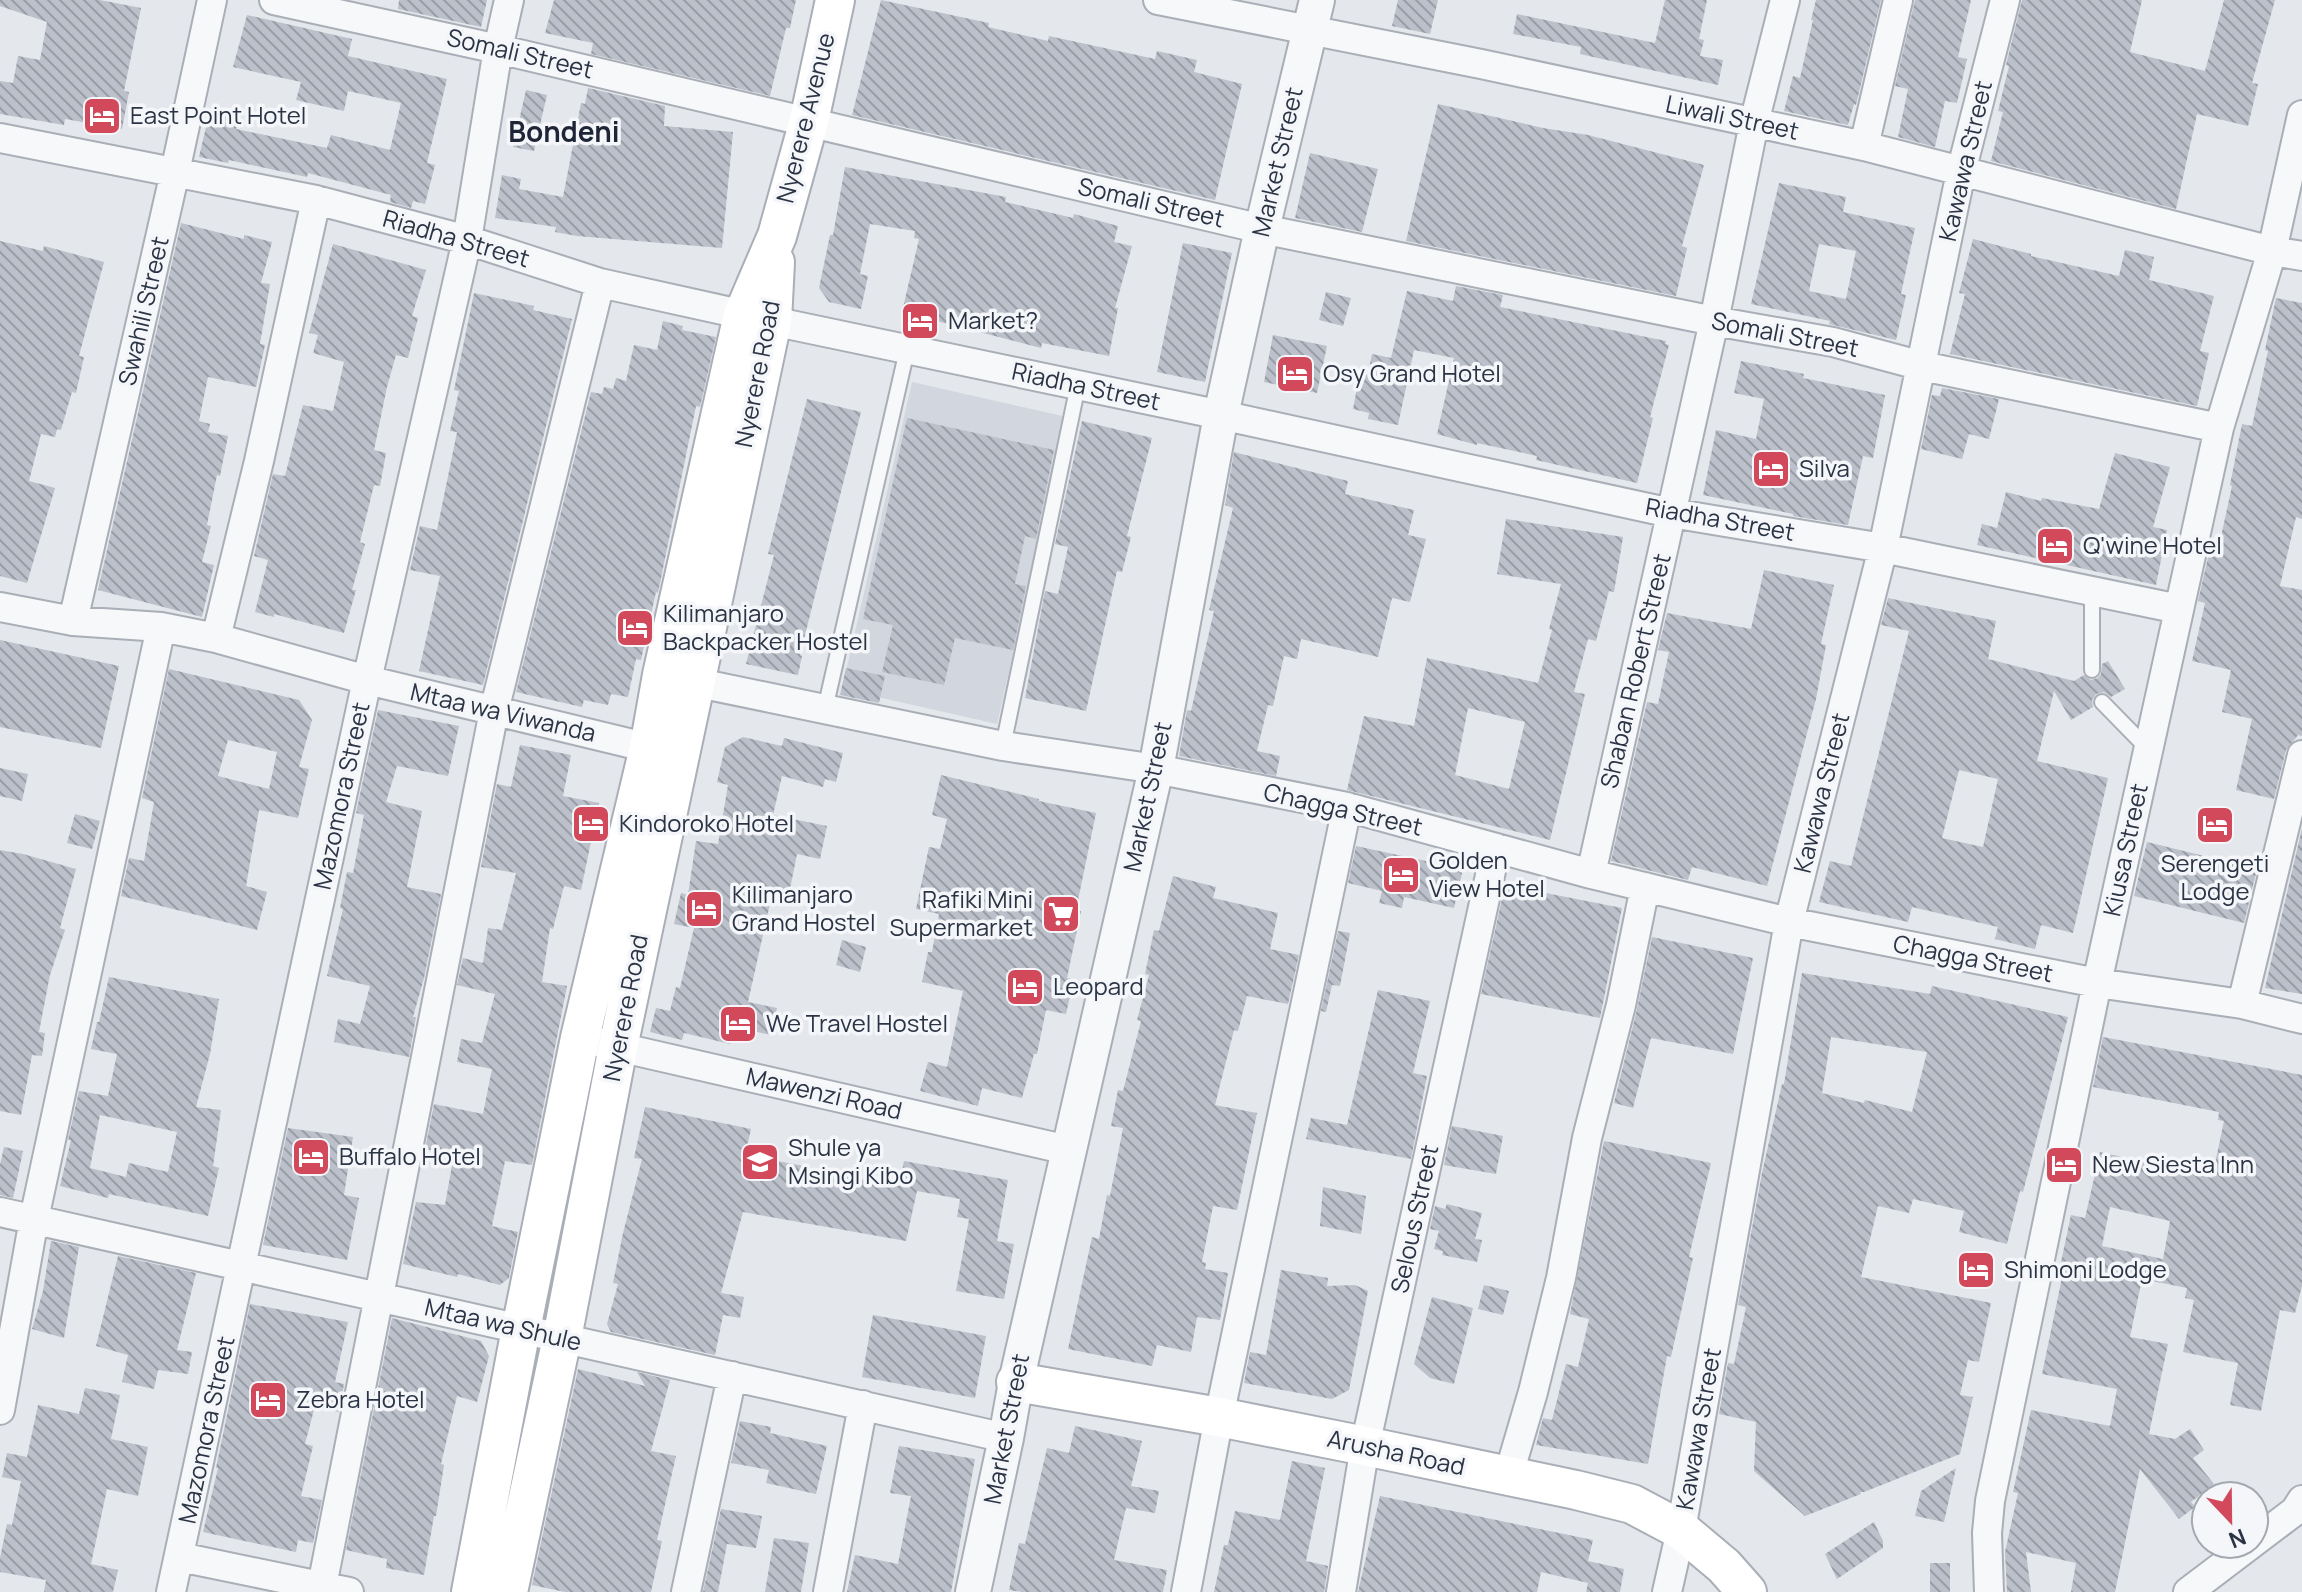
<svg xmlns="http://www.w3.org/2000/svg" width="2302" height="1592" font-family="Manrope,sans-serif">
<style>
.built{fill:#d2d6de}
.building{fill:url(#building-back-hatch);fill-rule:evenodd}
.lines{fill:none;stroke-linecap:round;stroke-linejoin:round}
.service-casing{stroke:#a9aeb7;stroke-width:18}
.minor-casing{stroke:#a9aeb7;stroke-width:32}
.tertiary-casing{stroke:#a9aeb7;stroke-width:38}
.secondary-casing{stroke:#a9aeb7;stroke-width:42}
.service{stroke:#f7f8fa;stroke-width:14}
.minor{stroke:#f7f8fa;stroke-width:28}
.tertiary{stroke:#f7f8fa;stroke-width:34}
.secondary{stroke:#fff;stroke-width:38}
.labels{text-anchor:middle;stroke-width:7;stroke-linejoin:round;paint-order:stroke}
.street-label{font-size:24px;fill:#2b3445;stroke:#f4f6f9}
.poi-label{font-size:24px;fill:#2b3445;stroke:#f4f6f9;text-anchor:start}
.quarter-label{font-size:28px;font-weight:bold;fill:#1d2536;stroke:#f4f6f9}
</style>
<defs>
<pattern id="building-back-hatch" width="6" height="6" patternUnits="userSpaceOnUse" patternTransform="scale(2)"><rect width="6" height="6" fill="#bbc0ca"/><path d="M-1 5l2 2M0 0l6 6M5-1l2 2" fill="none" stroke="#989da6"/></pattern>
</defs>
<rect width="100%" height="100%" fill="#e4e7ec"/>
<path class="built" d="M912 382 1067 417 997 724 842 689Z"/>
<path class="building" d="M0 0H100L141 8 124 91 129 92 122 129 65 119 64 125 0 114V81L13 83 18 56 40 60 47 22 0 6Z
M399 0H487L481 27 398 9Z
M554 0H796L790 28H786L770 96 591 54 593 43 545 33Z
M881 0 989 23 988 27 1048 41 1049 36 1155 59 1157 51 1197 60 1194 72 1242 84 1215 200 852 115Z
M1398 0H1438L1430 34 1392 26Z
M1665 0H1707L1699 39 1704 40 1700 56 1723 60 1718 85 1580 54 1581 47 1513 34 1517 14 1655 43Z
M1816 0H1881L1856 105 1854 104 1848 125 1784 111 1793 76 1800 78 1813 20H1811Z
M1915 0H1971L1958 57 1967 59 1957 103 1945 101 1935 147 1898 137 1908 89 1895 86Z
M2022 0H2142L2130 52 2205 71 2224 0H2275L2252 83 2258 84 2248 126 2197 114 2176 209 1991 161 2003 112 1998 111 2009 66 2006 65Z
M247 15 352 39 348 56 447 79 427 163 435 165 425 204 413 201 411 208 390 202 391 195 308 173 307 177 229 160 228 163 199 157 210 110 239 116 236 129 327 148 331 135 390 150 401 103 348 91 344 111 296 100 301 82 233 67Z
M588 88 665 106 664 126 733 132 722 248 577 236 555 232 556 227 495 218 502 175 521 179 519 189 563 197 581 103 585 104Z
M526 90 547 95 534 151 513 147Z
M1438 104 1543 128 1588 135 1704 165 1682 246 1687 248 1676 296 1406 241Z
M1310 153 1378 169 1362 232 1295 218Z
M845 167 1006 197 1005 202 1073 218 1074 214 1118 226 1114 242 1132 246 1115 308H1118L1109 356 1042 343 1041 348 902 312 919 239 914 238 915 231 870 224 860 274 868 276 861 309 829 302 819 288 830 235H833Z
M1779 183 1846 197 1843 212 1915 228 1901 294 1906 295 1896 340 1829 324 1830 321 1751 304ZM1819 244 1856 251 1846 299 1809 291Z
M181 223 244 239V235L272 242 261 283 270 284 260 344 265 345 256 387 208 377 199 421 210 424 208 432 228 436 220 476 217 475 207 525 211 526 202 562 214 565 202 617 98 590Z
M1973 239 2031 254V256L2119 276 2125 250 2154 257 2149 280 2214 296 2200 351 2209 353 2197 406 1950 354 1965 294 1959 293Z
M0 241 43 251 44 246 104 262 79 356 84 357 76 393 72 392 61 430 57 429 55 437 41 434 29 481 55 488 27 583 0 576Z
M1183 243 1232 253 1205 382 1157 372Z
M333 244 426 270 412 316 418 318 408 358 396 355 387 387 374 450 386 453 380 486 374 485 360 542 365 544 352 590H356L344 633 274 614V617L255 612 268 560 254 556 273 474 285 476 303 405 333 411 344 362 313 353 318 335 309 333Z
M1456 286 1503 295 1500 307 1666 341 1665 344 1669 345 1650 417 1653 418 1637 483 1536 460 1537 456 1477 443V445L1437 434 1454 358 1414 350 1398 425 1368 419 1369 413 1353 409 1360 372 1368 374 1372 354 1391 358 1407 291 1453 301Z
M1326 292 1351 298 1343 326 1319 320Z
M474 293 534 306 533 310 572 319 483 685 419 671 440 576 410 570 420 526 437 530 457 432 450 431 459 391 454 390Z
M2276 298 2302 303V519L2296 517 2280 586 2302 590V736L2298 735 2286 750 2274 799 2236 790 2252 719 2222 712 2231 670 2192 661 2205 603 2198 601 2209 553 2217 555 2232 486 2230 485 2242 424 2252 426 2268 351 2265 350Z
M663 321 683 326 682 330 716 337 700 407 696 406 658 593 656 592 641 660 636 659 628 697 611 694 608 705 584 700 582 707 516 692 591 392 602 394 604 387 613 389 616 378 626 381 634 345 657 350Z
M1273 335 1327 346 1317 393 1264 382Z
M1741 361 1804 374 1803 378 1885 395 1873 458 1863 456 1848 525 1793 516V514L1703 495 1716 430 1756 439 1764 399 1734 393Z
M1942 388 1999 399 1989 439 1969 434 1962 459 1921 449 1932 395 1940 396Z
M807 399 861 412 800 655 802 656 798 675 746 664 774 555 768 554Z
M907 418 1054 450 1036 539 1025 536 1015 584 1026 586 1013 650 955 638 944 685 882 672 893 625 863 619Z
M1082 421 1152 438 1127 536 1131 537 1122 572 1117 571 1086 711 1025 698 1045 591 1058 594 1068 547 1055 544Z
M1234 452 1348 481 1345 494 1414 510 1408 535 1426 539 1410 602 1392 598 1378 657 1301 639 1297 659 1284 656 1273 706 1268 705 1257 751 1280 756 1276 776 1179 756 1187 710 1191 711 1214 611 1209 610 1233 508 1225 505Z
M2115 453 2170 467 2153 527 2167 530 2156 585 1977 545 1982 524 1997 528 2006 492 2041 501 2042 498 2099 509Z
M1506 519 1623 537 1614 592 1609 591 1596 641 1588 639 1574 692 1585 694 1550 840 1347 790 1364 716 1414 726 1427 658 1538 683 1552 630 1549 629 1561 584 1497 574ZM1468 708 1525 722 1509 789 1455 775Z
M1764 570 1834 585 1821 644 1826 645 1816 699 1767 886 1692 867 1688 880 1611 861 1647 702 1658 704 1669 652 1658 650 1667 613 1751 629Z
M1888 598 1996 621 1988 659 2074 681 2084 675 2091 680 2098 678 2101 674 2102 664 2108 661 2125 689 2111 697 2104 692 2096 694 2092 700 2093 707 2071 720 2054 691 2037 761 2108 778 2073 933 2041 925 2035 949 1995 939 1998 927 1912 907 1908 922 1819 902 1830 861 1851 866 1909 631 1881 625ZM1959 770 1998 779 1983 847 1942 838Z
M0 640 119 666 101 748 0 727Z
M846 668 885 676 879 703 840 695Z
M169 669 299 700 312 720 299 767 309 769 298 818 259 810 246 886 267 892 257 930 121 896 129 858 144 861 154 802 142 798ZM228 740 277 752 269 789 218 776Z
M378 710 459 726 448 776 397 766 386 802 422 811 407 887 441 894 424 978 413 1017H416L409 1057 334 1042 338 1019 360 1024 370 986 327 976 343 909 340 908 347 872 353 873 364 815 356 813Z
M743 737 782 746 784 738 843 753 836 782 825 779 823 787 782 776 773 815 827 826 820 859 797 854 789 894 773 890 748 1002 777 1008 771 1035 753 1031 750 1040 732 1036 730 1044 684 1033 682 1040 650 1032 656 1008 670 1011 676 987 680 988 694 928 674 924 681 893 688 895 696 841 718 844 728 785 717 782 725 747Z
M520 745 571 755 563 796 599 803 581 890 564 886 553 929 550 928 542 982 567 986 532 1165 505 1161 492 1226 518 1232 509 1278 500 1285 458 1274 457 1277 403 1264 416 1202 445 1205 454 1154 425 1149 434 1104 483 1114 492 1069 457 1062 461 1039 482 1043 495 994 457 985 463 958 483 963 488 928 502 930 516 873 481 867 497 784 511 787Z
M0 768 28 774 22 801 0 796Z
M941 775 1039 799V801L1096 813 1076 910 1081 911 1067 978 1074 979 1066 1014 1046 1010 1037 1054H1034L1022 1098 982 1088 978 1106 920 1091 928 1062 947 1067 963 991 922 982 928 952H932L939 914 916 909 929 847 940 849 947 819 932 815Z
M75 814 100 821 92 849 67 843Z
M2302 828V994L2265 988Z
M2147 842 2257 869 2244 923 2134 896Z
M1356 846 1463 869 1454 908 1404 897 1402 908 1379 903 1382 891 1348 883Z
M0 850 23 854 76 869 60 928 65 930 50 975 39 1032 45 1033 42 1056 32 1055 21 1115 0 1111Z
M1173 876 1216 887 1213 898 1278 913 1270 949 1299 955 1288 1004 1247 996 1238 1031 1234 1030 1215 1105 1257 1113 1237 1210 1213 1206 1202 1262 1206 1263 1205 1269 1228 1273 1220 1320 1197 1317 1191 1352 1157 1345 1152 1366 1068 1349 1092 1237 1099 1239 1107 1195 1110 1196 1123 1128 1111 1126 1118 1090 1123 1091 1141 1021 1137 1020 1149 975 1145 974 1154 930 1159 931Z
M1505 885 1622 908 1600 1018 1481 994Z
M1338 931 1350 933 1340 986 1332 985 1326 1012 1321 1011Z
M1652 937 1753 958 1733 1054 1651 1038 1633 1108 1614 1103 1637 1009Z
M842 940 866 947 860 972 836 965Z
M1802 973 1930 994 1932 986 2068 1017 2023 1192 2020 1191 2007 1244 1959 1232 1964 1211 1913 1199 1909 1213 1878 1206 1861 1277 1991 1303 1979 1362 1968 1360 1960 1395 1973 1397 1960 1454 1864 1492H1860L1861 1494 1805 1516 1754 1471 1756 1422 1719 1414 1728 1363 1734 1364 1746 1307 1738 1305 1762 1173 1782 1084H1784ZM1831 1037 1927 1052 1912 1112 1865 1100 1864 1103 1822 1093Z
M109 977 219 999 210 1054 196 1107 221 1110 213 1166 219 1168 208 1216 109 1194 108 1198 60 1186 71 1140H68L79 1091 108 1096 117 1054 91 1049 97 1022H99ZM100 1115 177 1132 168 1172 129 1163 126 1177 90 1168Z
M1378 990 1430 1001 1413 1073 1427 1076 1411 1159 1306 1139 1311 1118 1347 1125Z
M2103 1037 2302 1075V1286L2295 1313 2280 1310 2261 1411 2230 1405 2238 1363 2183 1352 2194 1300 2185 1298 2187 1288 2142 1279 2130 1337 2168 1344 2149 1434 2175 1439 2190 1429 2204 1450 2193 1458 2214 1484 2191 1502 2195 1507 2179 1519 2140 1469 2115 1592H2071L2076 1563 2026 1552 2031 1592H2007L2005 1552 2018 1493 2013 1492 2031 1410 2110 1426 2117 1389 2042 1374 2065 1263 2061 1262 2071 1215 2085 1218 2100 1152 2212 1178 2224 1121 2218 1120 2219 1112 2093 1087ZM2110 1207 2170 1221 2163 1259 2102 1246Z
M645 1107 751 1129 745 1155 810 1167 809 1170 899 1186 904 1161 1008 1180 997 1241 1014 1244 1004 1299 956 1291 969 1219 957 1217 960 1199 917 1191 906 1241 743 1212 721 1293 744 1297 740 1318 723 1315 715 1355 611 1332 607 1324 618 1284 613 1283 623 1233 642 1159 634 1158Z
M1452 1126 1503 1136 1496 1174 1444 1165Z
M288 1128 353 1137 344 1195 359 1198 347 1260 263 1245Z
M1604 1141 1711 1163 1689 1257 1693 1258 1671 1357 1667 1356 1648 1464 1536 1445 1543 1418 1552 1420 1566 1364 1578 1367 1589 1319 1570 1314Z
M4 1147 23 1151 13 1198 0 1195V1165Z
M1323 1187 1366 1196 1361 1234 1320 1226Z
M1447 1204 1482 1213 1475 1239 1482 1240 1477 1262 1442 1255 1443 1251 1434 1249 1439 1231 1430 1229 1435 1206 1445 1209Z
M51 1241 79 1247 64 1338 32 1329 43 1291Z
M118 1256 196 1273 177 1350 192 1352 188 1374 158 1370 154 1389 122 1382 128 1355 96 1346Z
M1281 1270 1328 1278 1327 1286 1355 1285 1368 1291 1349 1390 1332 1399 1244 1383 1250 1352 1266 1355Z
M1484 1285 1509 1291 1503 1315 1478 1309Z
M1432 1297 1473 1308 1454 1384 1430 1378 1414 1364Z
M250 1304 348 1322 335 1382 344 1384 339 1412 315 1406 305 1444 313 1446 301 1496 322 1500 313 1543 298 1540 296 1552 203 1532 218 1468H216Z
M873 1315 986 1336 975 1398 862 1377Z
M392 1318 481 1341 489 1356 477 1402 457 1396 441 1464 444 1465 436 1516H434L424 1575 386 1568 387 1559 346 1550Z
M578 1369 645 1386 637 1372 670 1380 651 1451 676 1456 657 1540 662 1541 651 1592H565L532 1585Z
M85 1388 120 1395 111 1439 148 1447 138 1496 107 1489 91 1564 118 1570 113 1592H44L46 1580 0 1572V1558L7 1524 12 1525 21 1481 2 1477 7 1453 27 1457 38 1405 79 1414Z
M740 1421 771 1427 770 1433 827 1446 816 1494 766 1483 769 1470 731 1463Z
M1075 1426 1142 1441 1131 1486 1159 1491 1155 1513 1126 1508 1114 1560 1167 1570 1163 1592H1022L1009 1590 1019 1543 1025 1544 1047 1448 1069 1453Z
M899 1446 975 1459 951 1592H847L855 1555 898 1564 911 1496 890 1493Z
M1292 1461 1325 1468 1306 1561 1328 1566 1324 1592H1214L1224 1545H1228L1235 1511 1280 1520Z
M1956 1468 1944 1522 1915 1516 1921 1491Z
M1380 1496 1593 1540 1588 1561 1624 1569 1620 1592H1586L1588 1583 1541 1572 1537 1592H1358Z
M721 1509 762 1516 756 1548 727 1544 718 1592H703Z
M1874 1522 1883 1541V1548L1837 1579 1825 1554Z
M774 1538 809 1543 801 1592H765Z
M1930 1563H1950V1592H1930Z"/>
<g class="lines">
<g class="service-casing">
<path id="service" d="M2092 670V591
M2102 702 2148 749
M825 709 907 350
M1003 746 1078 385"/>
</g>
<g class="minor-casing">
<path id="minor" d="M274 0 498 49 1262 229 1714 321 1833 342 1922 366 2219 428
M1158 0 1481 64 1864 146 2272 251 2302 256
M0 138 316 200 467 240 600 283 772 321 1221 415 1671 513 1883 548 2179 609
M1864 146 1898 0
M0 607 73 621 161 627 216 638 367 680 666 752
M73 621 175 172 212 0
M216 638 259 461 316 200
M679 679 1003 746 1156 769 1347 807 1591 874 1789 922 2097 983 2242 1004 2302 1019
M1591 874 1714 321 1754 123 1785 0
M2242 1004 2302 755
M601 1043 1068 1150
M0 1212 1006 1438
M0 1410 34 1219 161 627
M1508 1477 1533 1392 1561 1278 1587 1138 1621 1005 1645 887
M180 1557 349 1592
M322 1586 494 711 600 283
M171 1592 367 680 467 240 498 49 509 0
M686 1592 732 1376
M828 1592 863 1405
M1186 1592 1219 1417 1347 807
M1341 1592 1365 1446 1496 848
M1667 1592 1681 1530 1789 922 1883 548 1961 172 2005 0
M1989 1592 1987 1533 1990 1501 2097 983 2219 428 2272 251 2302 115
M2188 1592 2295 1511 2302 1500"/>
</g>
<g class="tertiary-casing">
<path id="tertiary" d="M973 1592 1006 1438 1016 1382 1156 769 1221 415 1262 229 1317 0"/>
</g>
<g class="secondary-casing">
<path id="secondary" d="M1016 1382 1219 1417 1365 1446 1576 1490 1632 1504 1681 1530 1724 1566 1747 1592
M471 1592 521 1329 580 1038 649 748 662 675 743 315 777 236 809 121 835 0
M508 1592 562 1338 618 1047 772 321 775 262"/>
</g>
<use href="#service" class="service"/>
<use href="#minor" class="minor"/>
<use href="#tertiary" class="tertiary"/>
<use href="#secondary" class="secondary"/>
</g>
<defs>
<g id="hotel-square" transform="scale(2)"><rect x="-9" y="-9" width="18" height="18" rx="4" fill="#d1495b" stroke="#f4f6f9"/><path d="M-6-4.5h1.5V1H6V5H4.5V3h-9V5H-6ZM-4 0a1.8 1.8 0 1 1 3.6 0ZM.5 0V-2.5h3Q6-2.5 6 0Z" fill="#fff"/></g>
<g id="supermarket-square" transform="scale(2)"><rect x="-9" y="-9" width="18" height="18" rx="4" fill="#d1495b" stroke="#f4f6f9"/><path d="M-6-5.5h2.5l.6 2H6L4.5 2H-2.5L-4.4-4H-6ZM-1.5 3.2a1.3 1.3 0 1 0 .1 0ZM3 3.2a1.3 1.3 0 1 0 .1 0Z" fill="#fff"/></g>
<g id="school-square" transform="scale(2)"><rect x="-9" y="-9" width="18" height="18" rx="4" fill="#d1495b" stroke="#f4f6f9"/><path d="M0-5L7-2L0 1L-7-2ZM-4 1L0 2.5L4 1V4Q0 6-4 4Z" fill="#fff"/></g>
</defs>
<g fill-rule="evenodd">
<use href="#hotel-square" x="102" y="116"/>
<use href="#hotel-square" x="920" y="321"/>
<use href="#hotel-square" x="1295" y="374"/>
<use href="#hotel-square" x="1771" y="469"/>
<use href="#hotel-square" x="2055" y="546"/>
<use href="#hotel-square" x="635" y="628"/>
<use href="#hotel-square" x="591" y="824"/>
<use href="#hotel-square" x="2215" y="825"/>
<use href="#hotel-square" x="1401" y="875"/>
<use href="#hotel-square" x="704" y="909"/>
<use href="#supermarket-square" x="1061" y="914"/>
<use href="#hotel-square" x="1025" y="987"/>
<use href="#hotel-square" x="738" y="1024"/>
<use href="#hotel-square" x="311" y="1157"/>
<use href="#school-square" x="760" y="1162"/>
<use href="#hotel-square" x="2064" y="1165"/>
<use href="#hotel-square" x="1976" y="1270"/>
<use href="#hotel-square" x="268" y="1400"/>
</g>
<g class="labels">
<g class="street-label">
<text transform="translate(520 54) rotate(13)" y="8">Somali Street</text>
<text transform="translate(806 118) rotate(-76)" y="8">Nyerere Avenue</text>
<text transform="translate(1732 118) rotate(12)" y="8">Liwali Street</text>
<text transform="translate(1966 161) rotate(-77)" y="8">Kawawa Street</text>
<text transform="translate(1278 162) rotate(-77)" y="8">Market Street</text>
<text transform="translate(1151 203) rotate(13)" y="8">Somali Street</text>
<text transform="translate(456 239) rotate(16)" y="8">Riadha Street</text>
<text transform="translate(144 311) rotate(-77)" y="8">Swahili Street</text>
<text transform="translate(1785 335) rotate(11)" y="8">Somali Street</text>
<text transform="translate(758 374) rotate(-79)" y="8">Nyerere Road</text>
<text transform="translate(1086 387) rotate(12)" y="8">Riadha Street</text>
<text transform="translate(1720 520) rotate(10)" y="8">Riadha Street</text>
<text transform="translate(1636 671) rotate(-77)" y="8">Shaban Robert Street</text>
<text transform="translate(503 713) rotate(13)" y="8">Mtaa wa Viwanda</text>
<text transform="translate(1822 793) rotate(-76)" y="8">Kawawa Street</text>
<text transform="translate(342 796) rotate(-78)" y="8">Mazomora Street</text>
<text transform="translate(1148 797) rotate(-78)" y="8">Market Street</text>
<text transform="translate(1343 810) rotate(13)" y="8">Chagga Street</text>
<text transform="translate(2126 850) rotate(-78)" y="8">Kiusa Street</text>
<text transform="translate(1973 959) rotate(11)" y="8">Chagga Street</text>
<text transform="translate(626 1008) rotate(-79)" y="8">Nyerere Road</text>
<text transform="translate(824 1094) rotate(13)" y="8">Mawenzi Road</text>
<text transform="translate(1415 1219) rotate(-78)" y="8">Selous Street</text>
<text transform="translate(503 1325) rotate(13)" y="8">Mtaa wa Shule</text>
<text transform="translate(1007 1429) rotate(-79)" y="8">Market Street</text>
<text transform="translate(1699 1429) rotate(-80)" y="8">Kawawa Street</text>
<text transform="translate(207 1430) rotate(-78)" y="8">Mazomora Street</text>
<text transform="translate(1396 1453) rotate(12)" y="8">Arusha Road</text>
</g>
<g class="poi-label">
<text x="130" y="124">East Point Hotel</text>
<text x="948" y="329">Market?</text>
<text x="1323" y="382">Osy Grand Hotel</text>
<text x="1799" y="477">Silva</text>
<text x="2083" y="554">Q'wine Hotel</text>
<text x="663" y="622">Kilimanjaro<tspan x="663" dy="28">Backpacker Hostel</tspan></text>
<text x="619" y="832">Kindoroko Hotel</text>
<text x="1429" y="869">Golden<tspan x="1429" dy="28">View Hotel</tspan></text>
<text x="2215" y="872" text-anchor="middle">Serengeti<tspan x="2215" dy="28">Lodge</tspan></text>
<text x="732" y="903">Kilimanjaro<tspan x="732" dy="28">Grand Hostel</tspan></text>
<text x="1033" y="908" text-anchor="end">Rafiki Mini<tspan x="1033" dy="28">Supermarket</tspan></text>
<text x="1053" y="995">Leopard</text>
<text x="766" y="1032">We Travel Hostel</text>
<text x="788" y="1156">Shule ya<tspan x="788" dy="28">Msingi Kibo</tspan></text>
<text x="339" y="1165">Buffalo Hotel</text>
<text x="2092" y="1173">New Siesta Inn</text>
<text x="2004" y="1278">Shimoni Lodge</text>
<text x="296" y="1408">Zebra Hotel</text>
</g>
<g class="quarter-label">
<text x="564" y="142">Bondeni</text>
</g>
</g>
<g transform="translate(2230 1520) rotate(158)"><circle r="38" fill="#f4f6f9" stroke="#a4a8b1" stroke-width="2"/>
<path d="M0-6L14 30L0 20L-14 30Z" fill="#d1495b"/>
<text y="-12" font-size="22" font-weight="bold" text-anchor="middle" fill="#2b3445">N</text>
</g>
</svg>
